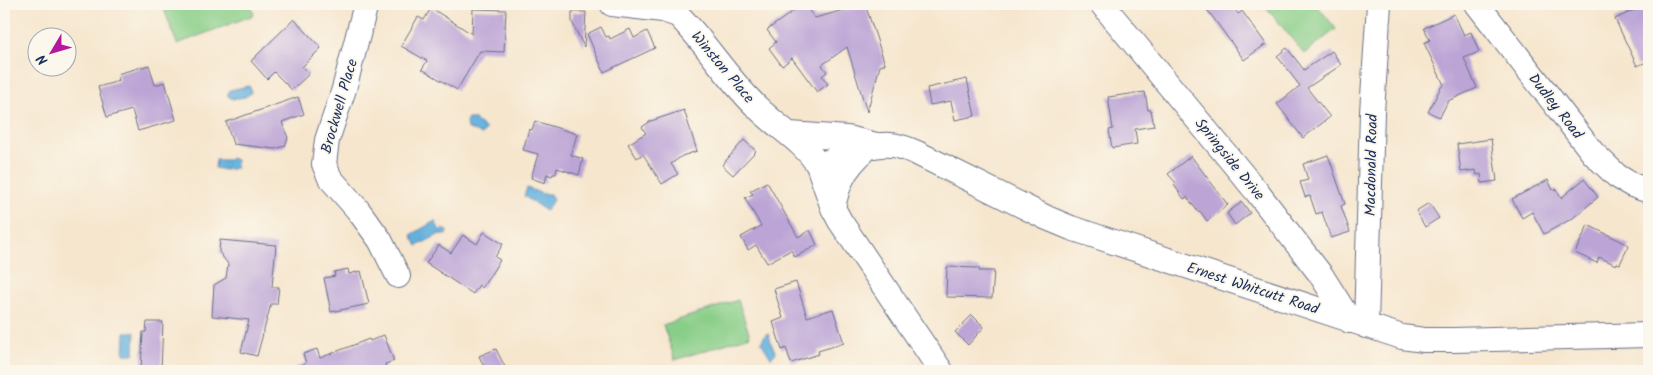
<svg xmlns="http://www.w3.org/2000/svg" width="1653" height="375" font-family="Kalam,sans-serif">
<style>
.green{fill:#89ce88;stroke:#527e73}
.water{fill:#64b0dd;stroke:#40709e}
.building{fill:#bca4d6}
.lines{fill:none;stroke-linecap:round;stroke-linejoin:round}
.minor-casing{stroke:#686f85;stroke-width:26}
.minor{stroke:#fff;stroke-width:24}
.labels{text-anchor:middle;stroke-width:4;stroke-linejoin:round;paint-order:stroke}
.street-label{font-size:15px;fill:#1b2f5e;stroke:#fbf7ec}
</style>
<rect width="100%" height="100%" fill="#fbf7ec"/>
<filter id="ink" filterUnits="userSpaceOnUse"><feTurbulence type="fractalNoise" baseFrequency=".02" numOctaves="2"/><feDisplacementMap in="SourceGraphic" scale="10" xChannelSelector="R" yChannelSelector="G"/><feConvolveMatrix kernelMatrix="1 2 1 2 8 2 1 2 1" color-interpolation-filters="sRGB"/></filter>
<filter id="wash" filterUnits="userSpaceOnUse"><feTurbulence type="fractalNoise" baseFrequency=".0096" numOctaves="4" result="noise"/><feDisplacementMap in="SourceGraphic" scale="20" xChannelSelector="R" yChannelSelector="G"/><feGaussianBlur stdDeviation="1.12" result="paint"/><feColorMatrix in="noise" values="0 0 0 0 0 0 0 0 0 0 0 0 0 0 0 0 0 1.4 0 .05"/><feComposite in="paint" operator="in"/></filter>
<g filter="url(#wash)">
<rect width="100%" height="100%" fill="#f6e6ce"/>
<path class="green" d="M162 4H250L254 15 177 44Z
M1264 4H1316L1336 29 1304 54Z
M738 300 750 336 675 360 663 325Z"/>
<path class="water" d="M248 86 250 87 251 93 245 97 232 99 227 95 230 90Z
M467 119H474L486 129 482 135 467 128 466 123Z
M231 158 236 160V168L225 170 215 168 216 160H229Z
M527 188 543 194H550L553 200 546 211 524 196Z
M435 221 440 231 444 229 447 231 446 235 440 234 417 246 411 235Z
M125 332H135L134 354H124Z
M766 334H769L771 343 776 353 771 358 761 342Z"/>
<g id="blocks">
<path class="building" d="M803 4 815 18 865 4 885 64 880 66 867 112 847 47 822 65 827 72 822 76 828 84 817 92 792 58 782 66 769 48 776 42 767 30Z
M1203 4H1231L1238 14 1242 11 1266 44 1244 60Z
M1647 4H1649V61L1637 66 1615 19Z
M431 8 472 34 473 9 506 10 504 52 480 51 457 90 422 69 427 61 401 46 418 17 424 20Z
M572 12H586L584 47 572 22Z
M1454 14 1464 35 1471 32 1479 52 1464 58 1477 88 1448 101 1440 117 1428 112 1441 87 1444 85 1424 43 1430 40 1424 28Z
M294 19 321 48 302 67 309 74 292 90 274 72 267 79 251 61Z
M601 27 606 37 609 36 610 39 630 29 634 38 647 31 655 48 604 72 587 34Z
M1287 48 1304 70 1332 51 1341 65 1307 88 1330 117 1303 138 1277 104 1300 86 1277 56Z
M149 65 155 85 165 82 176 120 138 131 132 110 107 117 98 87 119 81 117 74Z
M967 79 975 116 955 120 951 101 930 105 927 88Z
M1145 92 1148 110H1151L1154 126 1135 129 1137 144 1112 148 1109 130 1113 129 1108 97Z
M298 97 304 114 282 122 288 138 285 146 275 149 233 144 226 122Z
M684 110 697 151 682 156 671 164 678 174 662 184 643 154 637 158 628 144 646 133 642 127 651 121Z
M535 121 577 134 571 155 583 159 579 175 557 168 556 174H553L552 176 547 174 545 183 531 178 538 154 523 150 529 129 532 130Z
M1491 139 1497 181 1482 183 1481 174 1477 175 1476 170 1461 172 1457 144Z
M744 140 756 151 733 175 722 165Z
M1328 155 1345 204 1341 206 1350 232 1331 238 1322 212 1316 214 1310 196 1305 197 1300 182 1308 180 1303 164Z
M1191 156 1228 205 1207 221 1200 211 1198 212 1187 197 1184 199 1174 185 1176 183 1168 174Z
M1584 179 1598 197 1573 218 1544 234 1532 212 1522 218 1512 199 1548 180 1553 190 1556 189 1561 198Z
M767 182 798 237 810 230 817 245 795 257 791 250 767 263 756 245 748 250 741 237 761 226 745 198 753 194 750 191Z
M1242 202 1250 213 1235 225 1227 213Z
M1429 203 1439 218 1425 227 1416 211Z
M1588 225 1629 245 1620 264 1617 263 1616 265 1599 257 1597 263 1575 253Z
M484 232 503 244 495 257 500 260 482 288 479 285 473 294 426 263 439 245 451 253 463 235 477 244Z
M220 240 276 245 272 287H279L277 304H271L257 356 241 352 249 320 212 316 214 285 226 278 228 264 219 252Z
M947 267 979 268V271H994L992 298 946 297Z
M348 269 349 274 361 271 369 304 331 312 324 278 335 276 334 272Z
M796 282 807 317 833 309 844 343 818 351 819 354 791 363 786 348 782 350 773 322 783 318 774 289Z
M972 315 984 327 968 345 955 332Z
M147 322H163L161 371H141L143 332H146Z
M384 335 394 361 385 364 386 368 378 371H288L306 363 303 354 317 349 320 358 369 339 370 341Z
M496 349 507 371H486L479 356Z"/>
</g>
</g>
<g filter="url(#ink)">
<use href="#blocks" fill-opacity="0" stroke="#686f85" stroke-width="1"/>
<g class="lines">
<g class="minor-casing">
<path id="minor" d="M366 4 344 89 327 140 324 164 330 178 358 210 380 240 398 276
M612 4 663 10 678 15C707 44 728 80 758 108 778 128 803 141 818 165
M1102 4 1257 192 1321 275 1350 321
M1477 4 1593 153 1617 176 1632 185 1649 191
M790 134 847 138 876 145
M833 208C838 182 845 168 865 150
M1366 326 1372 112 1379 4
M941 371 840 221 833 208 818 165C841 158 867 143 891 145 900 145 909 150 917 153L1047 218 1071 228 1402 337 1424 340H1454L1649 335"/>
</g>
<use href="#minor" class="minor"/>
</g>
</g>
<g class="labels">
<g class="street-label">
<text transform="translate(723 67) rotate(50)" y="5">Winston Place</text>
<text transform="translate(339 106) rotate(-74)" y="5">Brockwell Place</text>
<text transform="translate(1556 106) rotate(52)" y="5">Dudley Road</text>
<text transform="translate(1230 159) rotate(51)" y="5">Springside Drive</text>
<text transform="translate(1371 165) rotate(-89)" y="5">Macdonald Road</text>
<text transform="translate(1253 288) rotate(18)" y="5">Ernest Whitcutt Road</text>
</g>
</g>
<rect width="1653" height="375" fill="none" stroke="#fbf7ec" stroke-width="20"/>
<g transform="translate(52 52) rotate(232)"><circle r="24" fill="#fbf7ec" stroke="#a1a7b3"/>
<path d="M0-4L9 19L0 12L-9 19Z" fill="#b5179e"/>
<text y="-8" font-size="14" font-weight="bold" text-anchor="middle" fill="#1b2f5e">N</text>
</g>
</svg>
